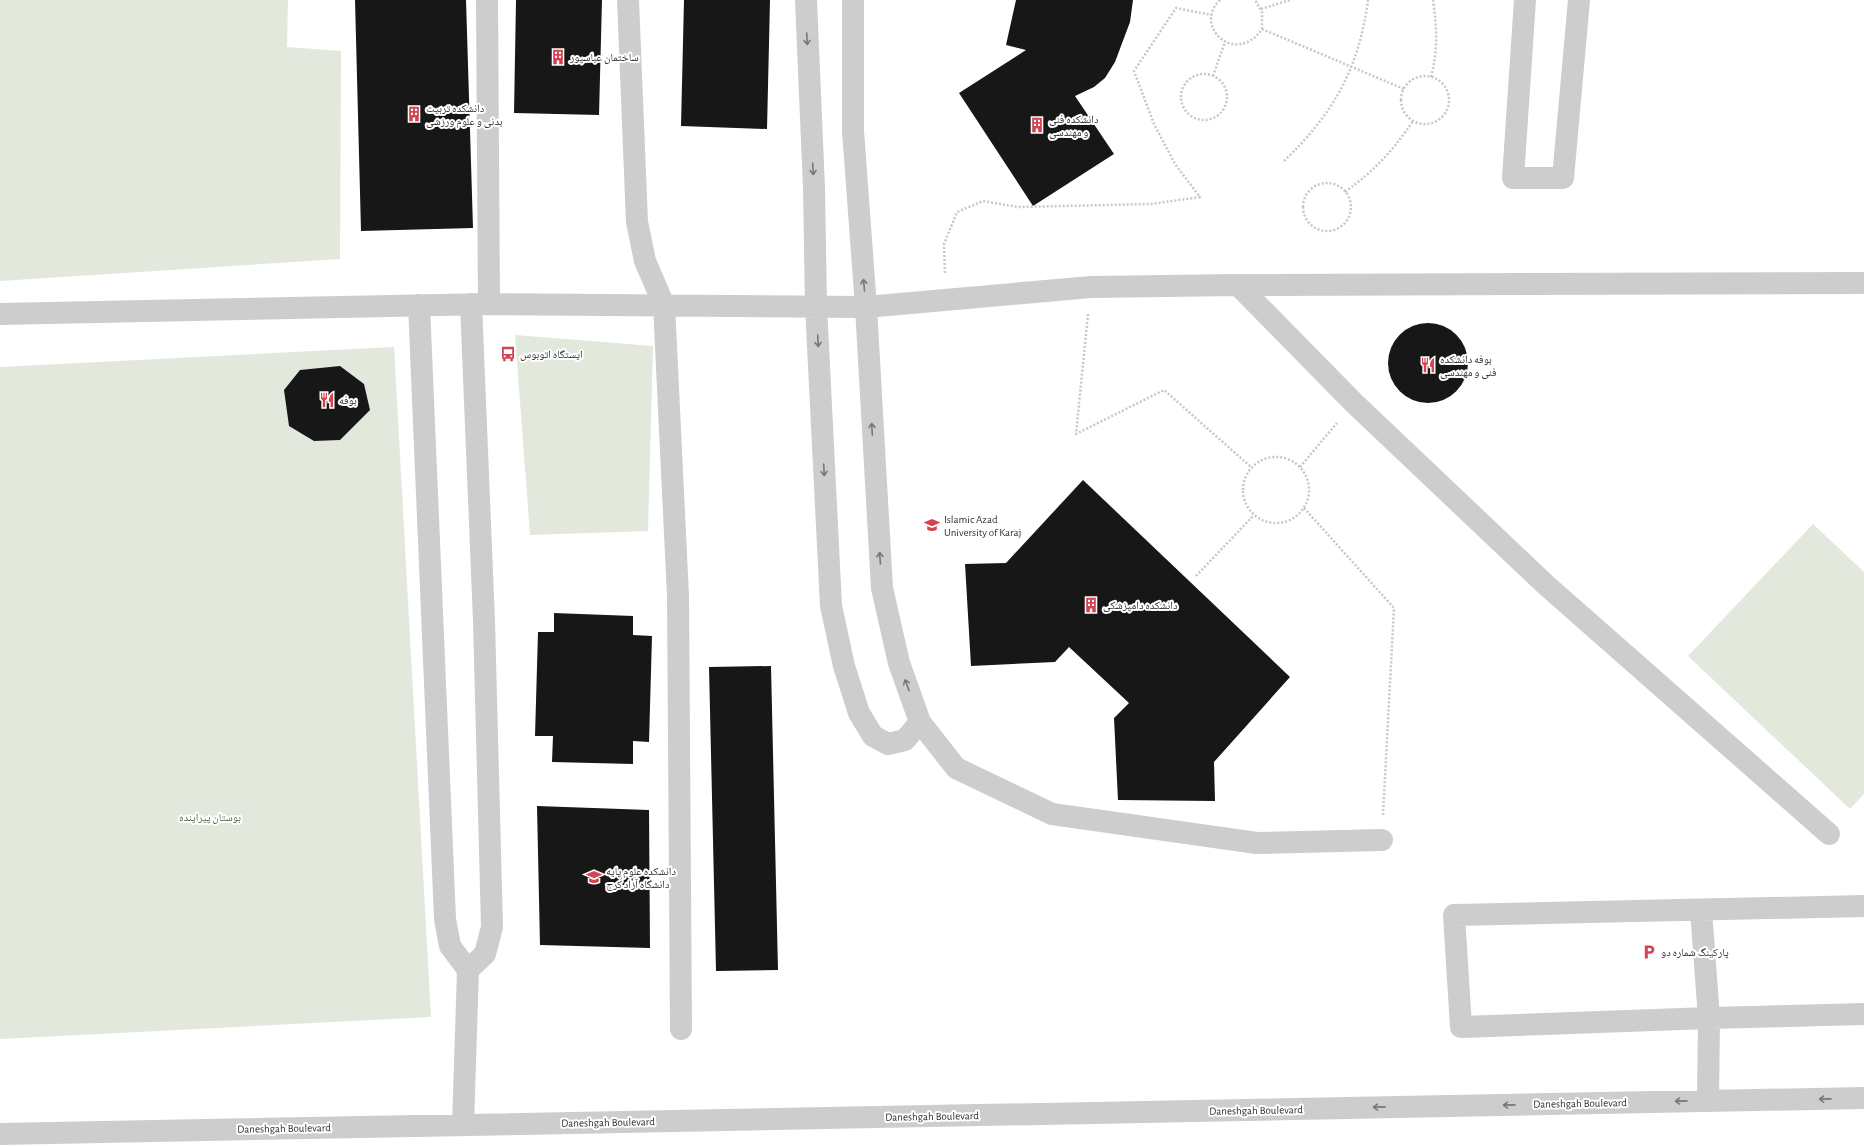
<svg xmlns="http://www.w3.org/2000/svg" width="1864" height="1146" font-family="'Alegreya Sans','Noto Naskh Arabic',sans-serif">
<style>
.green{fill:#e3e8dc}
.building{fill:#171717}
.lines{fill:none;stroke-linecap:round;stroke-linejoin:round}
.path{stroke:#c7c7c7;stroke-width:2.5;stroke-dasharray:2 2;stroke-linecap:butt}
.minor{stroke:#cdcdcd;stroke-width:22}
.oneway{stroke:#777}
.labels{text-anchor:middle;stroke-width:4;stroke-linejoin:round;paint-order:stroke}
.poi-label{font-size:11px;fill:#303030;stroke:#fff;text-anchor:start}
.park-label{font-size:11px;fill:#546841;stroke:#fff}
.street-label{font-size:11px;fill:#303030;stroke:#fff}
</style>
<rect width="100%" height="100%" fill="#fff"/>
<path class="green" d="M0 0H288L287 47 341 51 340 259 0 281Z
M515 335 653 346 648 531 530 535Z
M394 347 431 1017 0 1039V367Z
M1813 524 1864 572V794L1850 809 1688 656Z"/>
<path class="building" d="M355 0H466L473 228 361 231Z
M516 0H602L599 115 514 113Z
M684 0H770L767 129 681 126Z
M1016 0H1133L1130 22 1115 62 1105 78 1094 87 1075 96 1114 154 1033 206 959 93 1026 50 1006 45Z
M1388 363a40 40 0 1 1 80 0a40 40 0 1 1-80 0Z
M340 366 364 384 370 410 340 440 314 441 289 426 284 390 300 370Z
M1083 480 1290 677 1214 762 1215 801 1118 800 1114 718 1129 703 1069 647 1055 662 971 666 965 564 1006 563Z
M554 613 633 616V635L652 636 649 742 633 741V764L552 762 553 736H535L538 632H554Z
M771 666 778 970 716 971 709 667Z
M537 806 649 810 650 948 540 945Z"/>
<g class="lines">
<path class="path" d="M1220 0C1192 26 1236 67 1262 29V12L1255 0
M1261 9 1290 0
M1262 29 1404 89
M1181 97a23 23 0 1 1 46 0a23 23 0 1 1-46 0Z
M1213 76 1225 42
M1401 100a24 24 0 1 1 48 0a24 24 0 1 1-48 0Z
M1431 77C1438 50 1437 28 1433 0
M1284 161C1334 113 1359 68 1368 0
M1303 207a24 24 0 1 1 48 0a24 24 0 1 1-48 0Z
M1345 192C1376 169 1391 153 1413 121
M945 273 944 244 957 212 983 201 1018 207 1151 204 1200 197 1175 164 1154 124 1134 71 1176 8 1212 15
M1088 314 1076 434 1164 390 1251 467
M1243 490a33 33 0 1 1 66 0a33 33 0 1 1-66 0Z
M1300 467 1337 423
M1304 508 1394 608 1383 815
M1196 576 1254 515"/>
<path class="minor" d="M487 0 489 304
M628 0 637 222 645 261 664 305 678 596 681 1029
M806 0 814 188 816 306 831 606 844 666 859 713 873 736 888 744 905 740 920 722
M853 0V131L866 307 882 588 899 663 920 722 956 768 1052 814 1257 843 1382 840
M1525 0 1513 178H1563L1579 0
M1238 285 1354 403 1546 585 1829 834
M419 305 445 919 450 946 468 970 485 954 492 927 484 621 471 304
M0 314 489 304 866 307 1091 287 1238 285 1864 283
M1701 910 1709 1018 1864 1014
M1708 1101 1709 1018 1461 1027 1454 915 1864 906
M463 1125 468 970
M0 1134 1864 1098"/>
</g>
<defs><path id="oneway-shaft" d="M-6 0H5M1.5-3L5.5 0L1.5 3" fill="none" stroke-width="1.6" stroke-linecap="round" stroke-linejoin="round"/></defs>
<g class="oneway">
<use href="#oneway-shaft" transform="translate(807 39) rotate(87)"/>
<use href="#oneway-shaft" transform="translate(813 169) rotate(87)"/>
<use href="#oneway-shaft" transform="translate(864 285) rotate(-95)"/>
<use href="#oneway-shaft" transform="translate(818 341) rotate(87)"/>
<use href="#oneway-shaft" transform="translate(872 429) rotate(-93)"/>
<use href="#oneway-shaft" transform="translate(824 470) rotate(87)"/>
<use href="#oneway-shaft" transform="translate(880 558) rotate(-94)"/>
<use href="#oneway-shaft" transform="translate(907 685) rotate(-110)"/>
<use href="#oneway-shaft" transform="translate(1825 1099) rotate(179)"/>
<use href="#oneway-shaft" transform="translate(1681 1101) rotate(179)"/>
<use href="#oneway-shaft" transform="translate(1509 1105) rotate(179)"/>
<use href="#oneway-shaft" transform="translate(1379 1107) rotate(179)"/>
</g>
<defs>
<g id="building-bare" transform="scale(1.2)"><path d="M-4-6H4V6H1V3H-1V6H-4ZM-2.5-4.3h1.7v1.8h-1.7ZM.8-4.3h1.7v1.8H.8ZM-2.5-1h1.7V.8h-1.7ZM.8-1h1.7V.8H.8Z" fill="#d54451" stroke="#fff" stroke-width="2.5" paint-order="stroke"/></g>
<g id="bus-bare" transform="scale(1.2)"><path d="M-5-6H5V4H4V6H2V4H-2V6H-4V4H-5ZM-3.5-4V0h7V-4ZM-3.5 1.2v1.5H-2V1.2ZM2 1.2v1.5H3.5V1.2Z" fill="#d54451" stroke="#fff" stroke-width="2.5" paint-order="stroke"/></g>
<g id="restaurant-bare" transform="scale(1.2)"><path d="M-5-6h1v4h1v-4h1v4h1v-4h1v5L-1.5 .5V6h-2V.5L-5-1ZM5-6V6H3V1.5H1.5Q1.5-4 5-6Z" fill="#d54451" stroke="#fff" stroke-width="2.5" paint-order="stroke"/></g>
<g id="university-bare" transform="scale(1.2)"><path d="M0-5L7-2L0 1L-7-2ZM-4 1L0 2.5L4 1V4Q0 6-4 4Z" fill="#d54451" stroke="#fff" stroke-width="2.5" paint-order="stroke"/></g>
<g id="parking-bare" transform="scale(1.2)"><path d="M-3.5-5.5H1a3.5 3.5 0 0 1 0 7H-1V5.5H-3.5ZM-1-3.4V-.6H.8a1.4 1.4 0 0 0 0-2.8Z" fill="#d54451" stroke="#fff" stroke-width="2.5" paint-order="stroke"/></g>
</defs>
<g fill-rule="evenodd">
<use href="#building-bare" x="558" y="57"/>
<use href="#building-bare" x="414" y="114"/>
<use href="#building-bare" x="1037" y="125"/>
<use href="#bus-bare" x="508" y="354"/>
<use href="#restaurant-bare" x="1428" y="365"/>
<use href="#restaurant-bare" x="327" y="400"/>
<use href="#university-bare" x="932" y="525"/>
<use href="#building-bare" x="1091" y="605"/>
<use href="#university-bare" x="594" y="877"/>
<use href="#parking-bare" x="1649" y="952"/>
</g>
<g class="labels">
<g class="poi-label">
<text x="570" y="61">ساختمان عباسپور</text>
<text x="426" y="112">دانشکده تربیت<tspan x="426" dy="13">بدنی و علوم ورزشی</tspan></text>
<text x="1049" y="123">دانشکده فنی<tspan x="1049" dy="13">و مهندسی</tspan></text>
<text x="520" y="358">ایستگاه اتوبوس</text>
<text x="1440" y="363">بوفه دانشکده<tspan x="1440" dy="13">فنی و مهندسی</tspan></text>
<text x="339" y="404">بوفه</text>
<text x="944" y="523">Islamic Azad<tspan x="944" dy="13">University of Karaj</tspan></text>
<text x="1103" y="609">دانشکده دامپزشکی</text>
<text x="606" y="875">دانشکده علوم پایه<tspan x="606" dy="13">دانشگاه آزاد کرج</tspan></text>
<text x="1661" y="956">پارکینگ شماره دو</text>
</g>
<g class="park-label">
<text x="210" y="821">بوستان پیراینده</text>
</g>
<g class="street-label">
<text transform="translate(1580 1103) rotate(-1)" y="4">Daneshgah Boulevard</text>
<text transform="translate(1256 1110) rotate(-1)" y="4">Daneshgah Boulevard</text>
<text transform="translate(932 1116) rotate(-1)" y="4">Daneshgah Boulevard</text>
<text transform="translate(608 1122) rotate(-1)" y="4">Daneshgah Boulevard</text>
<text transform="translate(284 1128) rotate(-1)" y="4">Daneshgah Boulevard</text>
</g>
</g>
</svg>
